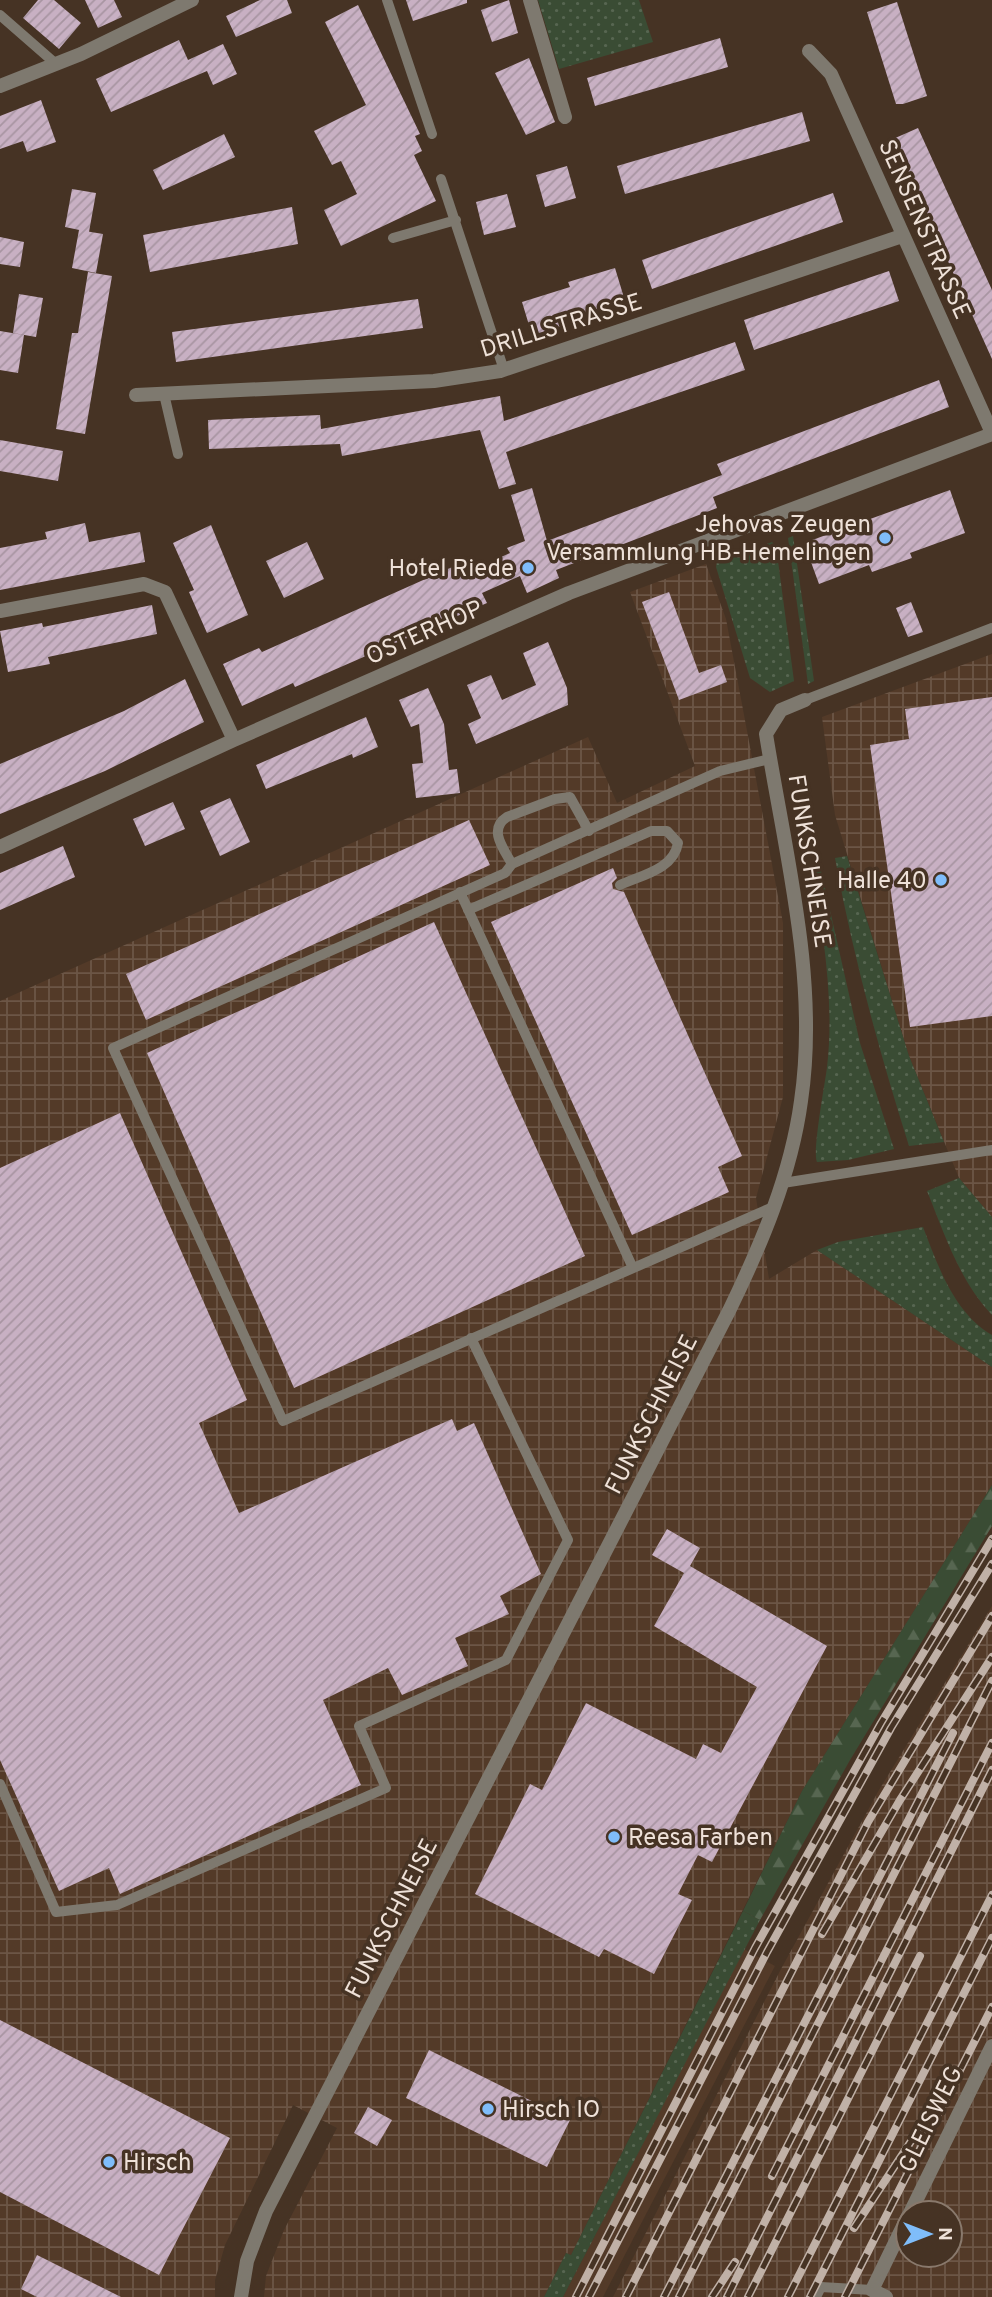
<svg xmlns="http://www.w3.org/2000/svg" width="992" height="2297" font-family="Overpass,sans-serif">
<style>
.built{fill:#533a28}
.industrial{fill:url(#industrial-grid);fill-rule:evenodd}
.grass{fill:url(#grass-dots)}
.forest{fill:url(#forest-firs)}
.building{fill:url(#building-hatch)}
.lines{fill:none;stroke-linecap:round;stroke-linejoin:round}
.lane{stroke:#7e796f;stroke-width:10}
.street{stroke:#7e796f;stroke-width:14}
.rail-casing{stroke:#c0b1a7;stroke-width:8}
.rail{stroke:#463324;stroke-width:5;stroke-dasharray:16;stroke-linecap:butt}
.poi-dot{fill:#7fbdfa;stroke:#463324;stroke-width:2.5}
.labels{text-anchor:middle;stroke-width:7;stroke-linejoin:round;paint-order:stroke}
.street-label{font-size:24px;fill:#eee1d8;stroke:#463324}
.poi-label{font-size:24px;fill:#eee1d8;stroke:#463324;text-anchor:end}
</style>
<defs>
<pattern id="industrial-grid" width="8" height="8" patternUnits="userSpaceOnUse" patternTransform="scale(1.75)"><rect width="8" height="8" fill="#533a28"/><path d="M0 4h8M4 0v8" fill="none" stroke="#6c5646"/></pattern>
<pattern id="grass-dots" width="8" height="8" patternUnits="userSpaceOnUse" patternTransform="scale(1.75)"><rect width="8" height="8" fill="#3a4c34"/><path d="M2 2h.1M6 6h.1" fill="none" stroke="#576651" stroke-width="1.8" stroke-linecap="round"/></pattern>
<pattern id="forest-firs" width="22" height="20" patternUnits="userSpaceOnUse" patternTransform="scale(1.75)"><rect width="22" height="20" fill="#3a4c34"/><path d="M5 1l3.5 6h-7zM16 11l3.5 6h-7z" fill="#576651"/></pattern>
<pattern id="building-hatch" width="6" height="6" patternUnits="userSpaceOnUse" patternTransform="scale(1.75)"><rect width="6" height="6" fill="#c8b0c3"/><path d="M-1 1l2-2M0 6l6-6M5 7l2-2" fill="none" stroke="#a895a2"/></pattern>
</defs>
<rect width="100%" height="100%" fill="#463324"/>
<path class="built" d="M744 1949 775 1966 603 2297H563Z"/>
<path class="industrial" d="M706 564 726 619 783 923V1097L756 1198 769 1279 817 1250 992 1367V1485L802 1791 571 2255 566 2253 544 2297H264L266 2276 284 2230 337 2128 293 2105 225 2245 215 2280V2297H0V1001L588 737 617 803 695 766 630 592Z
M992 654V1217L959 1178 909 1056 835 815 822 717Z
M992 1606V2297H613L781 1969 879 1790ZM908 2213H950V2255H908Z"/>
<path class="grass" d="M538 0H639L653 42 559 69Z
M793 536 814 681 808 684 788 538Z
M772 542 776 546 794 681 770 692 750 678 716 567 717 562Z
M847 856 909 1056 944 1142 909 1146C879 1051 853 956 835 858Z
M813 865 820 866 860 1043 894 1149 848 1160 817 1162C812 1152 825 1084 827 1067 835 1000 822 931 813 865Z
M959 1178 992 1217V1315C959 1280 945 1235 927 1191Z
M923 1227C938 1266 954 1313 992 1335V1367L817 1250 838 1242Z
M743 1911 760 1920 563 2297H544L566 2253 571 2255Z"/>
<path class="forest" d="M992 1485V1526L850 1760 760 1920 743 1911 802 1791Z"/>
<path class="building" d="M38 0H54L81 23 59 49 23 18Z
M85 0H114L122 17 98 28Z
M260 0H287L292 13 236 37 226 16Z
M406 0H467V3L413 21Z
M509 0 518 33 492 42 481 10Z
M897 2 927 96 903 104H896L867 12Z
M358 5 420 134 415 136 422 151 414 155 436 201 341 246 324 210 357 194 341 161 332 165 314 131 366 105 325 22Z
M720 38 728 67 595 106 587 78Z
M179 40 188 60 223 44 237 74 213 85 207 71 111 112 96 79Z
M529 58 555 122 526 135 495 73Z
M41 100 56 142 27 152 23 141 0 149V116Z
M802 112 810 141 625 194 617 166Z
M918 128 992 290V359L893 139Z
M224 134 235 157 163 190 153 170Z
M567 166 576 198 545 207 536 175Z
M72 189 96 193 89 232 65 227Z
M833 193 843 222 652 289 642 260Z
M507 194 516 227 484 235 476 202Z
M292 207 298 244 150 272 143 235Z
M79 230 103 234 96 273 72 268Z
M0 237 24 242 20 267 0 264Z
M615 268 625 301 561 320 562 326 532 335 522 302 570 287 568 282Z
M889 271 899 301 754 350 744 320Z
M88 272 112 276 85 434 56 429 72 333H78Z
M19 294 43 298 36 337 13 333Z
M418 299 423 328 176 362 172 332Z
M0 331 24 335 18 373 0 370Z
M735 342 745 370 506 452 516 484 499 489 480 430 342 456 340 444 209 449 208 420 320 415 321 429 500 396 504 421Z
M939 380 949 407 713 497 717 508 556 570 559 578 527 593 520 576 482 593 487 603 295 687 293 683 242 706 223 664 259 648 262 652 468 560 472 570 510 553 507 548 525 541 511 495 532 488 547 541 722 475 717 464Z
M0 440 63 451 58 481 0 471Z
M950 490 965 533 910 553 912 558 872 572 869 565 819 584 804 543Z
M85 523 89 542 140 532 145 562 0 590V548L47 539 45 532Z
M211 525 248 615 207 633 189 592 194 590 173 543Z
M307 542 324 579 284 598 266 561Z
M669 592 699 673 721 665 727 682 679 700 642 602Z
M911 602 923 632 908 637 896 608Z
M152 605 157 634 48 657 50 664 8 672 0 631 42 623 43 627Z
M548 642 567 688 568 705 476 744 468 724 481 718 467 685 491 675 502 700 536 685 523 653Z
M185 679 204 722 105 771 0 814V764L124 711Z
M428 688 444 724 449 770 457 769 460 793 416 798 412 764 423 763 419 724 411 727 399 700Z
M992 697V1016L910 1027 870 745 909 739 905 709Z
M366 717 378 747 353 758 352 754 266 789 256 765Z
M230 798 250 842 220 856 200 811Z
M173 802 185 829 145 846 133 819Z
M469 820 490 865 146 1020 126 974Z
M63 846 75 877 0 910V873Z
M613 868 617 878 612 883 613 889 624 892 742 1156 718 1167 729 1192 632 1235 491 922Z
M434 922 585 1256 294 1388 147 1053Z
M120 1113 247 1400 199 1423 239 1513 452 1419 457 1431 474 1423 541 1574 500 1596 509 1614 455 1638 468 1666 402 1695 388 1668 323 1700 361 1785 120 1894 109 1868 59 1891 0 1760V1168Z
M667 1529 700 1548 690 1566 827 1646 712 1862 698 1855 678 1894 692 1900 654 1974 604 1949 599 1957 475 1894 530 1784 542 1790 586 1703 696 1759 703 1744 721 1753 757 1687 654 1626 684 1573 652 1555Z
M0 2020 230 2138 159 2275 0 2192Z
M429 2050 570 2120 547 2167 406 2098Z
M368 2107 392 2120 377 2146 354 2133Z
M37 2255 121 2297H37L21 2289Z"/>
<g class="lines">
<path class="lane" d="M387 0 432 134
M0 15 56 64
M441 179 504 370
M393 238 456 220
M164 394 178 454
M805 700 992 628
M770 759 720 771 512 864 505 873 113 1048 283 1421 773 1207
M512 864C503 848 488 829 507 817L555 799 570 797 589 831
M460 892 632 1266
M468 910 651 831H667L678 843C674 869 642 875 620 885
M783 1183 992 1150
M0 1784 56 1912 117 1905 386 1788 359 1726 506 1660 568 1540 471 1338
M816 2297 821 2287 872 2290"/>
<path class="street" d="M530 0 565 117
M809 51 831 74 992 433
M0 86 81 54 192 0
M136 395 434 381 500 371 902 236
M0 611 144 584 165 592 234 740
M0 847 234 740 569 593 992 434
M910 2213 992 2046
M241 2297 247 2261 266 2211 729 1311C761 1245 791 1175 801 1101 819 980 785 853 766 734L781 710 805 700
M886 2297 872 2290 908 2216"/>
<g class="rail-casing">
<path id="rail" d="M822 1934 900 1800 992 1657
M772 2176 992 1743
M854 2228 927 2117
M576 2297 755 1948 881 1723 992 1539
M589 2297 767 1952 891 1728 992 1564
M626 2297 868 1822 992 1616
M664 2297 953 1733
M679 2297 992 1681
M712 2297 735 2262
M727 2297 992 1770
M748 2297 920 1956
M788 2297 992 1895
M810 2297 992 1938
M845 2297 992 2007"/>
</g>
<use href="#rail" class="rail"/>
</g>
<g class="poi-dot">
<circle cx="885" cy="538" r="7"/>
<circle cx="528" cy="568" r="7"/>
<circle cx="941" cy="880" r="7"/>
<circle cx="614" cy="1837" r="7"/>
<circle cx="488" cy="2109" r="7"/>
<circle cx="109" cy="2162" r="7"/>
</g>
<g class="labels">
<g class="street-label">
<text transform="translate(925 229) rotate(66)" y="8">SENSENSTRASSE</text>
<text transform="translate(561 325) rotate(-17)" y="8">DRILLSTRASSE</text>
<text transform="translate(424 632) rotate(-24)" y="8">OSTERHOP</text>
<text transform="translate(810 861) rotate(81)" y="8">FUNKSCHNEISE</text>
<text transform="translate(651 1414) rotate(-63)" y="8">FUNKSCHNEISE</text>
<text transform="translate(391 1918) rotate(-63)" y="8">FUNKSCHNEISE</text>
<text transform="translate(930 2119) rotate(-64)" y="8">GLEISWEG</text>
</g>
<g class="poi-label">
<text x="871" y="532">Jehovas Zeugen<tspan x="871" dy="28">Versammlung HB-Hemelingen</tspan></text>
<text x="514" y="576">Hotel Riede</text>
<text x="927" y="888">Halle 40</text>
<text x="628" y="1845" text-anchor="start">Reesa Farben</text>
<text x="502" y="2117" text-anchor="start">Hirsch IO</text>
<text x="123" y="2170" text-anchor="start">Hirsch</text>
</g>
</g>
<g transform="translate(929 2234) rotate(90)"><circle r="33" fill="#463324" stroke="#89796c" stroke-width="2"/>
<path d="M0-5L12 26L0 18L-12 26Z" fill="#7fbdfa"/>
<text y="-10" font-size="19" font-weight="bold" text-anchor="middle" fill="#eee1d8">N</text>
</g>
</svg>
